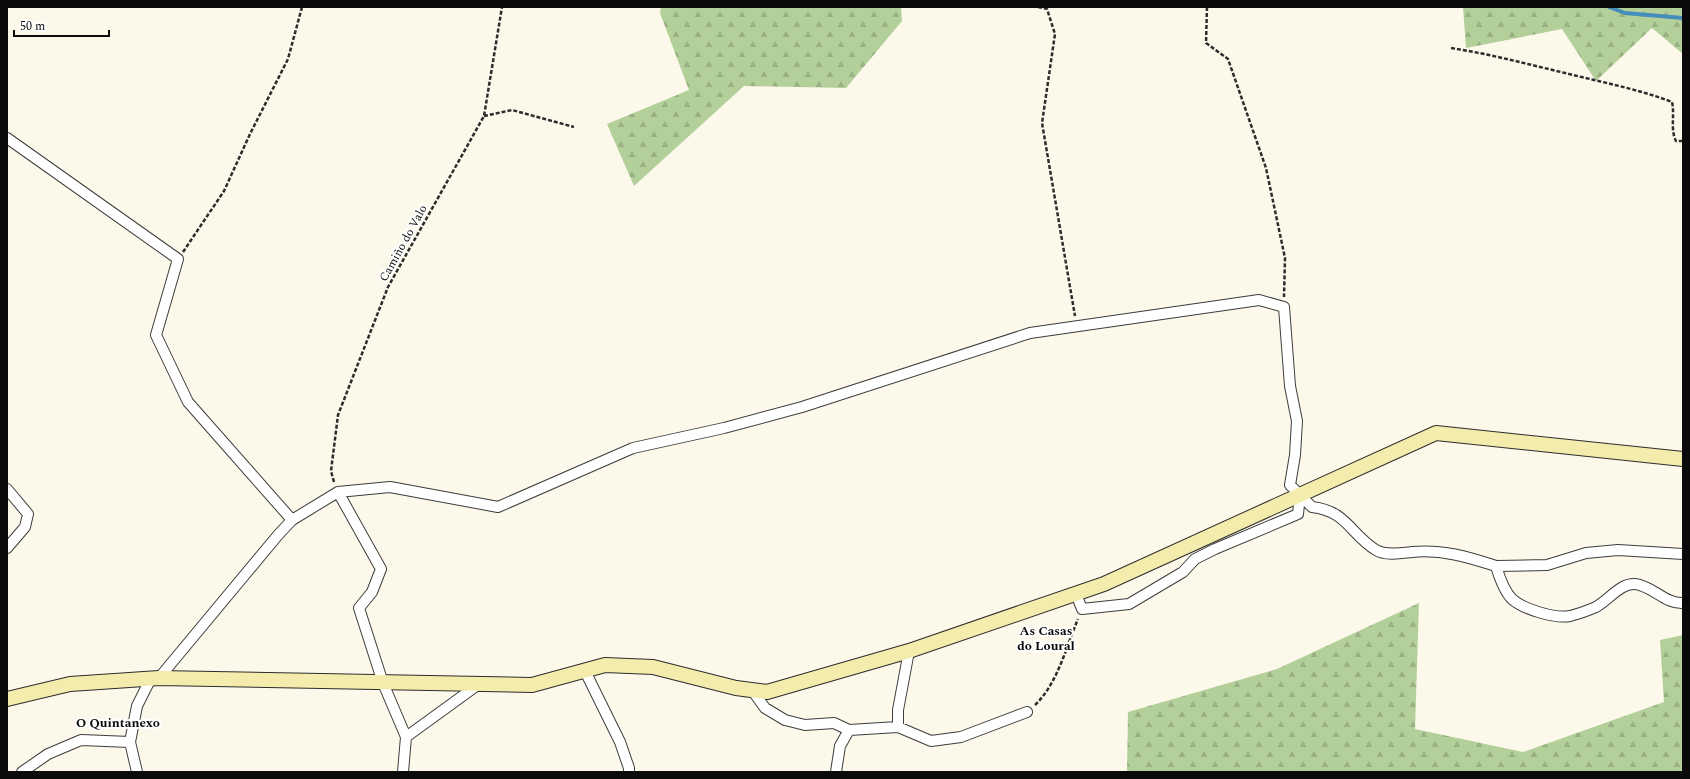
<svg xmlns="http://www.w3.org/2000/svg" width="1690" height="779" font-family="Spectral,serif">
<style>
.forest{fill:url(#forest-firs)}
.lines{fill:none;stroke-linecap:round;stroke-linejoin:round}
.stream{stroke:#458dba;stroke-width:4}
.street-casing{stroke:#3d3d3d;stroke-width:12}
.secondary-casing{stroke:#2c2c2c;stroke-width:16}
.path{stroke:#2c2c2c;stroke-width:2.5;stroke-dasharray:4 2;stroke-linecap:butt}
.street{stroke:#fff;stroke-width:10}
.secondary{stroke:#f4ecad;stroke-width:14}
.labels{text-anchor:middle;stroke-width:4;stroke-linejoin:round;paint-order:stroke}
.street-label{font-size:12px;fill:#0a0a0a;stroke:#fff}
.neighbourhood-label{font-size:13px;font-weight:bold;fill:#0a0a0a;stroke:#fff}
</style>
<defs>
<pattern id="forest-firs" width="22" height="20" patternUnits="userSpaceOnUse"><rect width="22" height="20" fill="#b3d09a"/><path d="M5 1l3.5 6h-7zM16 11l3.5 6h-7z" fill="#99b183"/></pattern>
</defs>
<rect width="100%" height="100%" fill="#fcf8ea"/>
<path class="forest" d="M661 7H901L902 21 846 88 744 86 634 186 607 124 689 90 660 13Z
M1463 7H1683V54L1652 28 1596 81 1562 29 1466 48Z
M1419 603 1415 729 1523 752 1664 702 1660 640 1683 635V772H1127L1128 712 1277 669Z"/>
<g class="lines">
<path class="stream" d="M1609 7 1625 13 1683 18"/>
<g class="street-casing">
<path id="street" d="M7 138 178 259 156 335 188 402 292 520
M7 489 28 514 25 527 7 548
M338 492 381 569 372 592 359 608 383 683 406 737 403 772
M1496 566 1547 565 1586 553 1618 550 1683 554
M1076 594 1082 609 1129 604 1183 572 1195 559 1215 549 1298 514 1300 495
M585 671 620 742 629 768V772
M159 678 278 535 292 520 338 492 390 487 498 507 633 448 724 428 802 407 1030 333 1259 300 1284 307 1290 386 1297 421 1295 455 1290 485 1312 507C1347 511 1350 534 1376 550 1385 556 1403 553 1412 552 1442 549 1468 557 1496 566 1499 576 1504 591 1512 599 1523 609 1555 619 1570 616 1578 614 1589 610 1596 607 1609 600 1620 583 1635 584 1653 586 1665 604 1683 603
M752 690 765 708 785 720 805 725 834 723 849 730
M898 727 931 741 961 737 1027 712
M406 737 479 684
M22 772 48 754 81 740 130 742
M137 772 130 742 137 706 151 678
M836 772 840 746 849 730 898 727V710L909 651"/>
</g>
<g class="secondary-casing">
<path id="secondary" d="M7 699 70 684 159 678 532 685 605 665 653 667 736 688 767 692 909 651 1104 584 1436 433 1683 459"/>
</g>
<path class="path" d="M1038 7 1047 9 1055 34 1042 123 1075 316
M1207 7 1206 43 1228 59 1266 168 1285 258 1284 297
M1451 48C1490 54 1527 64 1565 73 1601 82 1638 89 1672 102 1675 115 1670 129 1676 141H1683
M484 116 512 110 574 127
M183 252 224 191 250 134 288 59 302 7
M334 482 331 471 338 415 388 287 484 116 502 7
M1035 705C1058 683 1066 647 1078 619"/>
<use href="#street" class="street"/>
<use href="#secondary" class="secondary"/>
</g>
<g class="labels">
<g class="street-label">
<text transform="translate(403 243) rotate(-61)" y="4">Camiño do Valo</text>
</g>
<g class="neighbourhood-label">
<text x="1046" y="635">As Casas<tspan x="1046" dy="15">do Loural</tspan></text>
<text x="118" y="727">O Quintanexo</text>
</g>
</g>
<rect width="1690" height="779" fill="none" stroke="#0a0a0a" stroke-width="16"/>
<path d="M14 30v6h95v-6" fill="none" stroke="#0a0a0a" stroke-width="2"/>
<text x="20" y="30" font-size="12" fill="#0a0a0a" stroke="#ffffff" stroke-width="3" paint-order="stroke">50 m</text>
</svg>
